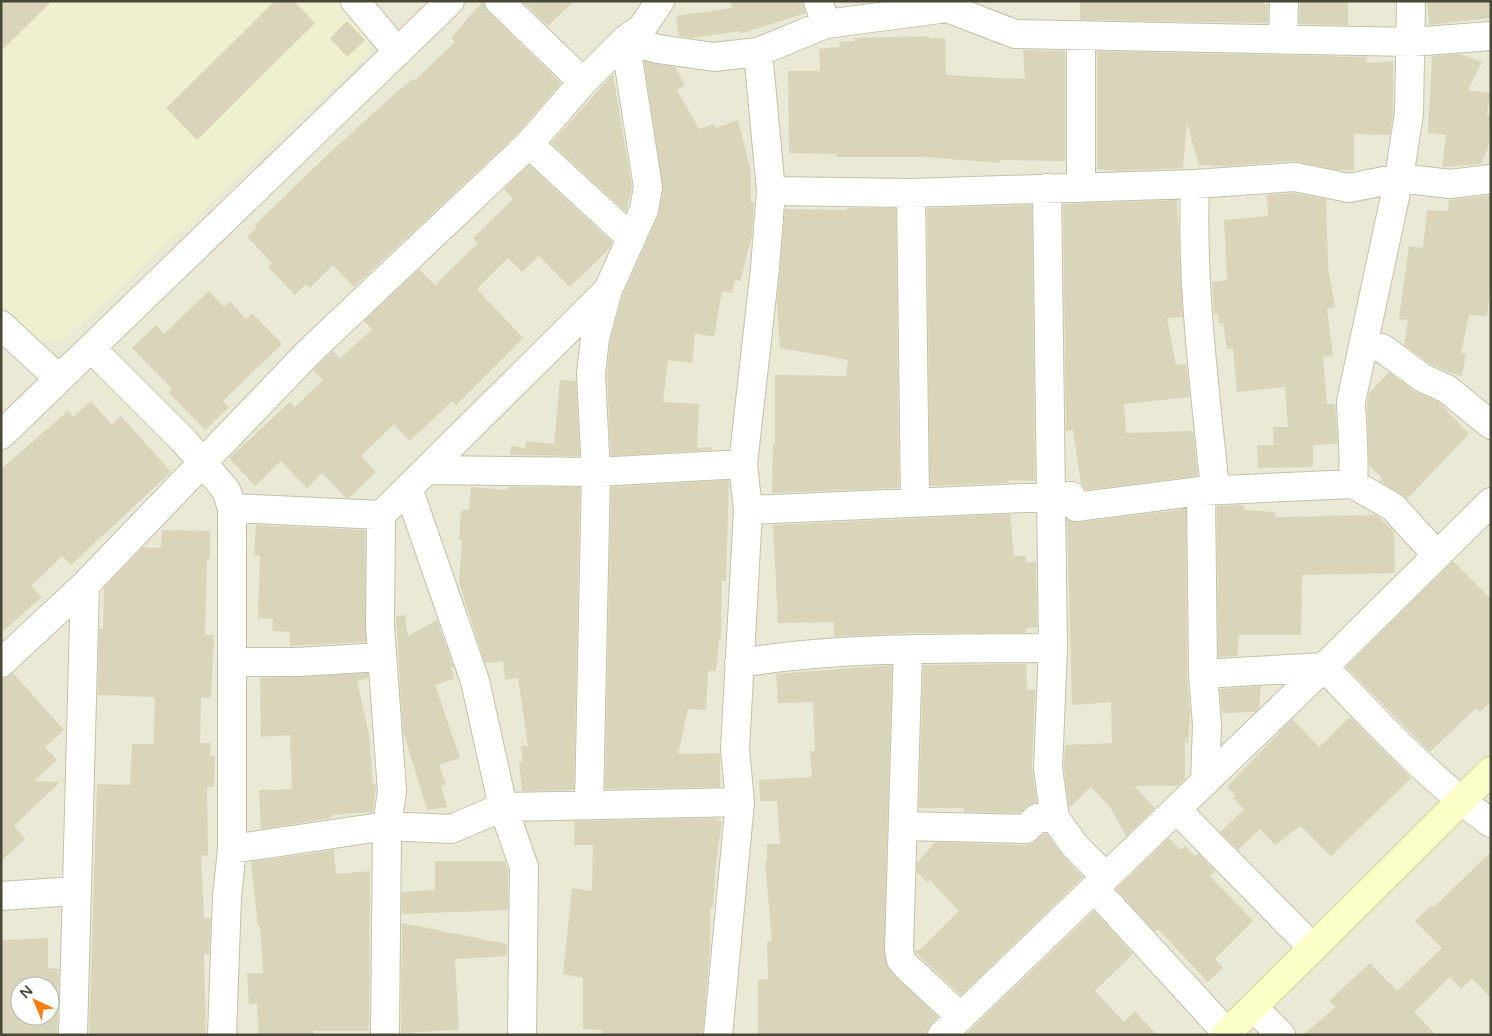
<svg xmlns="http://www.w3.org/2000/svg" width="1492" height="1036" font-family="'Varela Round',sans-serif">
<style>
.residential{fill:#eae9d5;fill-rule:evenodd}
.education{fill:#eff0d0}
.building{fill:#d8d5bb;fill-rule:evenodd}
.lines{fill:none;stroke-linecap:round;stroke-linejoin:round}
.street-casing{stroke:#c2c1a9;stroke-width:30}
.secondary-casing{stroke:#d4d690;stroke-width:30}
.street{stroke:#fff;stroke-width:28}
.secondary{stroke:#fcffc7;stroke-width:28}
</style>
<rect width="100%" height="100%" fill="#f5f5e7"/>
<path class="residential" d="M1 1H1491V1035H1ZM20 986H50V1016H20Z"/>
<path class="education" d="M1 1H349L366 18 370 53 64 340 37 341 1 304Z"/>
<path class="building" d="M1 1H52L1 51Z
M275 1H294L315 23 197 140 166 108Z
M483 1 488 12 561 83 518 133 354 287 333 265 310 288 306 284 295 295 268 267 272 263 247 237 257 227 255 225 324 158 400 89 413 79 414 81 455 42 451 38Z
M522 1H574L548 26Z
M730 1H803L806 13 739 34V31L692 38 679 36 676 16 732 8Z
M1080 1H1264V4H1268V23L1080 20Z
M1348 1V25L1299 24 1300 2Z
M1427 1H1491V18L1429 25Z
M347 21 365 40 347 57 330 38Z
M929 36V38H945L946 75 1025 79 1023 50 1065 51V161L1000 160V163L926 157H837V154L789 153 788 71H820L819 49 840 47 839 42 855 41 854 38Z
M1097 51 1367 57V63L1393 61V112L1390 135 1354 134V170H1337L1294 161 1227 166 1199 165 1187 123 1183 168 1120 171 1097 169Z
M1460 54 1482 62 1468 90 1490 93 1487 115H1491L1488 148 1481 164 1442 167 1446 135 1428 133 1432 56Z
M644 61 675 67 685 85 677 90 699 129 714 124 716 128 738 120 751 172V202H754L752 236 740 281 735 280 732 293 722 291 714 337 695 333 692 363 668 360 663 402 699 404 697 448 712 447V450L611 456 607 374 610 341 623 295 658 216 663 190Z
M613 74 632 187 626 212 551 143Z
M529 165 612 242 609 249 570 287 539 256 522 272 508 258 477 289 523 338 456 405 452 401 410 441 394 424 361 456 376 472 349 498H346L322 473 307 488 281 461 255 486 229 458 290 402 295 407 323 380 313 370 333 351 340 359 372 329 364 321 419 269 435 285 478 243 473 238 513 199 504 189Z
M1294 193 1326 199 1328 267 1335 307 1327 308 1333 356 1323 357 1327 404H1335L1338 444 1313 445V467L1258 468 1257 445H1274L1273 427H1288L1285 387 1237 392 1233 348 1227 349 1223 323 1219 324 1218 314H1214L1212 282 1227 280 1224 220 1268 216 1267 195Z
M1491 195V281L1487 316 1469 315 1461 353 1466 354 1462 376 1451 373 1431 364 1404 345 1408 320 1399 319 1409 246 1423 248 1427 210 1448 211 1449 200Z
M1177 200 1183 317 1167 318 1176 365 1186 364 1190 397 1124 404 1126 433 1193 431 1198 476 1085 490 1081 484 1073 430 1066 431 1063 204Z
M1032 205 1035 481 1008 480 1009 483 930 486 927 208Z
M847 208H896L899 488 772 493 773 444H775V375L846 376 848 360 780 348 777 303 785 209 847 210Z
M209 291 224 307 230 301 246 319 252 313 282 344 223 401 229 407 205 430 169 393 172 389 132 348 156 325 164 334Z
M1389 372 1414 391 1439 402 1469 434 1407 499 1379 481 1382 478 1369 465 1367 403 1369 393Z
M560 380 576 381 580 456 510 455 511 446 525 448 526 441 554 444Z
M91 401 112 425 121 416 171 472 71 565 62 556 31 586 42 597 1 633V469L68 411 73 417Z
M729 480 726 581H722L721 639H719L716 671H708L706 710 688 709 678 754 720 753V787L605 789 611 487Z
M471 487 507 490 508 487H580L574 790 522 791 519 762H523L521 746H528L518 678 505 680 503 661 485 663 459 583 462 540H459L461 510H469Z
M1244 505V510L1275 512V517L1376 515 1394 531 1395 573 1302 575 1301 635H1239L1237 656 1218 657 1217 506Z
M1186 509 1187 674 1190 714 1188 744 1185 741V779L1178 786H1134L1155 808 1126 836 1110 807 1091 787 1069 808 1064 768 1065 745 1112 743 1111 702 1072 705 1067 519 1078 522Z
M1010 514 1014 556H1026V562H1036L1037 627 1026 628V633H908L834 637V622L778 623 773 525Z
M256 525 365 530 366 642 290 646V632L272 631 273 619 258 618 260 555H254Z
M162 530 210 531V559H207L205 635H214L211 698H201L200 743H211L210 756H215L214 787H207L208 855 201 856 204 918H211L209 954H204L206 1035H89L97 784 130 785 132 744H154V724L155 697 98 695 99 629H103L104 588 143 547 161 548Z
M1453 561 1491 599V702L1480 712 1476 708 1430 752 1346 667Z
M405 615 408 636 437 620 454 668H451L454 679 435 685 460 758 439 765 446 784 441 786 447 807 427 810 403 731 396 616Z
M1026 664 1027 690H1035L1032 769 1037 802 1031 804 1020 813 962 812 965 808H919L923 665Z
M892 665 884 952 889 970 938 1017 931 1024 927 1035H758V980L768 979 767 942 772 941 765 862H767V844H780L777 801H760L759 780 812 777 810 751H815L813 702 778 703 776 674Z
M13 673 64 730 45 747 57 760 34 781 60 782 14 826 25 839 1 861V678Z
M368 673V678L357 681 369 734 373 784H376L373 812 331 815V818L261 829 259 790 292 789 290 735 261 737 260 678Z
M1261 686 1259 708 1255 712 1222 713 1220 689Z
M1350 717 1411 778 1331 856 1300 826 1275 845 1260 829 1238 850 1220 832 1244 809 1233 798 1236 796 1227 787 1292 719 1319 747Z
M719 818V821H722L716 862 713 908H710V949L703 1035H602V1030L583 1029V978L563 974 572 888 592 891 593 845H574L575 821Z
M1043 834H1047L1064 857 1083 877 961 995 916 953 915 950H920L959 911 930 880 928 883 917 873V863L935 842 1026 845 1032 843Z
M1169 838 1181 850 1185 846 1195 856 1198 853 1215 871 1210 876 1253 921 1215 959 1223 968 1208 982 1158 929 1155 932 1116 889Z
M334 850 336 874 370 871 369 1031H313V1035H259L257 1003 249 1004 247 973H263L260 925 258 926 251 862Z
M1491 852V998L1472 978 1461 989 1450 977 1414 1012 1436 1035H1303L1336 1007 1329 1001 1370 963 1397 991 1442 948 1415 921 1432 905 1434 907Z
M435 861H505L508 870V910L402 914V892L435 890Z
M1094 911 1133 954 1095 991 1124 1022 1135 1011 1157 1035H965Z
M402 923 507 944V956L455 959 459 1030 401 1033Z
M48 938V968L59 969 57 1035H1V940ZM20 986H50V1016H20Z"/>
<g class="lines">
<g class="street-casing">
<path id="street" d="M355 1 398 52
M499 1 583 82
M818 1 826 24
M1411 1 1409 113 1399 178 1351 402C1352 430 1355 456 1353 484L1393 507 1437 555
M947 8 1015 34 1412 42 1491 36
M1283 39 1284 1
M529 144 631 238
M1195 184C1191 287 1205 388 1215 490
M1047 188 1053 648 1048 769 1055 818 1075 846 1105 876
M1081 188V35
M771 191 911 193 1195 184 1295 177 1349 188 1399 178 1450 184 1491 179
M911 193 915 502
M608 290 644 210 648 187 625 40 642 28 660 1
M1 325 58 378
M1363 345 1382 348 1423 378 1447 389 1491 425
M91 348 184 441 226 490 232 508V849L227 897 222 1035
M1 435 450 1
M408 488 475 681 503 807 524 867 522 1035
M1201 491 1203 674 1207 725 1205 782
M232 508 381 515 608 290 595 338 591 374 596 472 427 470
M748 510 1071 496 1076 507 1201 491 1353 484
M381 515 380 626 392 791 387 826 385 1035
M908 649 899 949 901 960 907 967 961 1017
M234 662H298L381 657
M1 663 85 585 310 351 529 144 583 82 625 40 658 49 714 57 758 52 826 24 947 8 956 1
M739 663C843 646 948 649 1053 648
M1203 674 1324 667C1377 722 1429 779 1491 823
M589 805 596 472 743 464
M1176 809 1313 948
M904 826 1026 829 1037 818H1055
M232 849 387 826 451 829 503 807 740 802
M1094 888 1227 1033
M1 896 75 891
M1253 1007 1281 1035
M73 1035 85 585
M718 1035 740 802 735 749 748 510 743 464 765 268 771 191 758 52
M942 1035 1324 667 1491 502"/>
</g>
<g class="secondary-casing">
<path id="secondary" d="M1225 1035 1491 771"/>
</g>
<use href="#street" class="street"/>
<use href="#secondary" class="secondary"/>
</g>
<rect width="1492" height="1036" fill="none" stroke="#494735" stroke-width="5"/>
<g transform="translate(35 1001) rotate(316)"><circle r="24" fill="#ffffff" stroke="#b6b5ae"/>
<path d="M0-4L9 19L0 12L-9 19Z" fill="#ff7e14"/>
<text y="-8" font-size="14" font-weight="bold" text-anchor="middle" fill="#494735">N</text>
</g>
</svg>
